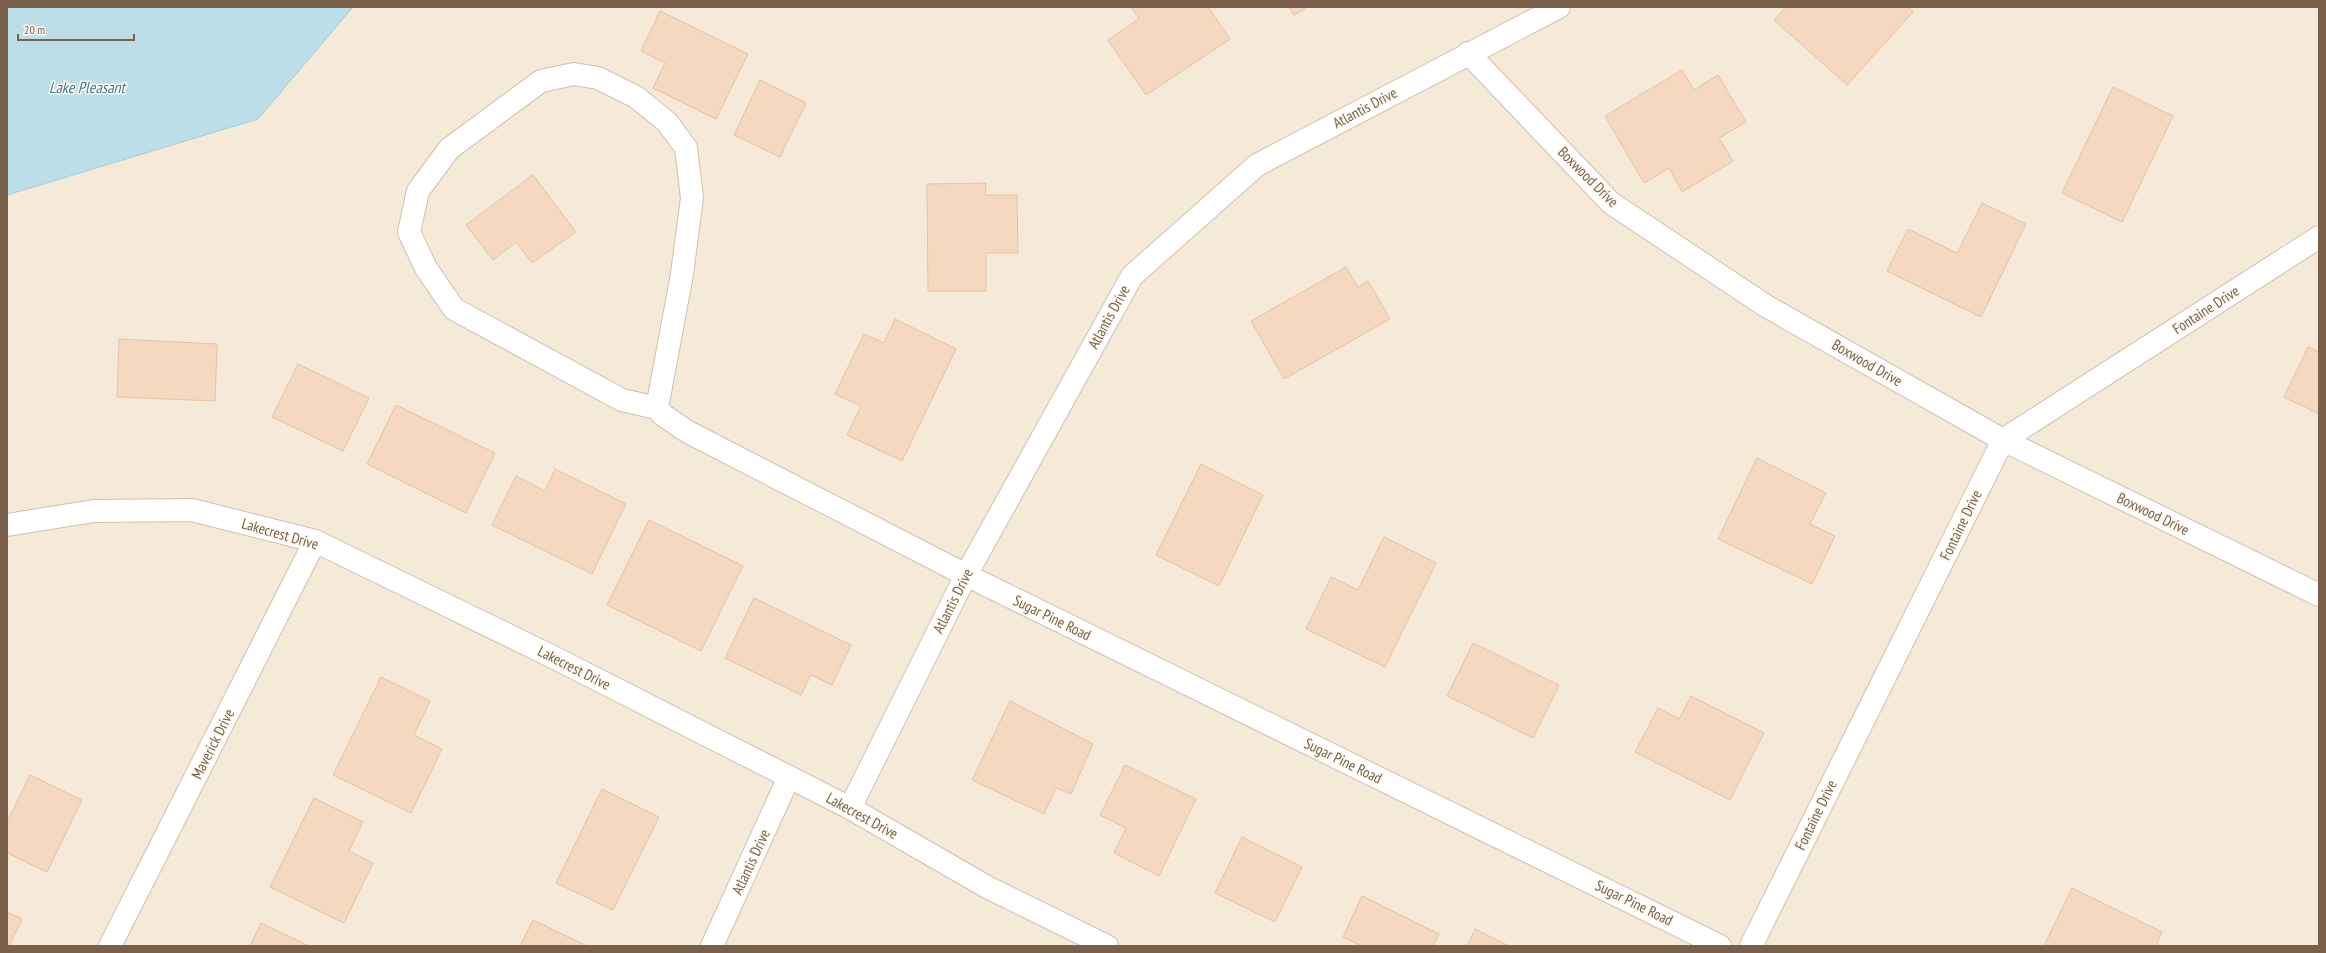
<svg xmlns="http://www.w3.org/2000/svg" width="2326" height="953" font-family="'PT Sans Narrow',sans-serif">
<style>
.residential{fill:#f5ead7}
.water{fill:#bcdee8;stroke:#a2cddb}
.building{fill:#f4d9c0;stroke:#e7c1a0}
.lines{fill:none;stroke-linecap:round;stroke-linejoin:round}
.lane-casing{stroke:#d1c0ae;stroke-width:24}
.street-casing{stroke:#d1c0ae;stroke-width:24}
.lane{stroke:#fff;stroke-width:22}
.street{stroke:#fff;stroke-width:22}
.labels{text-anchor:middle;stroke-width:3;stroke-linejoin:round;paint-order:stroke}
.street-label{font-size:15px;fill:#7a604b;stroke:#fffbf1}
.water-label{font-size:16px;font-style:italic;fill:#437a8d;stroke:#fffbf1}
</style>
<rect width="100%" height="100%" fill="#fdf7ea"/>
<path class="residential" d="M7 7H2319V946H7Z"/>
<path class="water" d="M7 7H353L258 119 7 195Z"/>
<path class="building" d="M1131 7H1208L1230 39 1146 95 1108 40 1139 19Z
M1289 7H1307L1294 15Z
M1786 7H1908L1913 12 1847 85 1774 20Z
M660 11 748 54 716 119 653 88 665 63 641 51Z
M1682 70 1694 90 1718 75 1746 122 1719 138 1733 161 1682 192 1669 168 1644 183 1605 116Z
M760 80 806 103 780 157 734 135Z
M2113 87 2173 116 2122 222 2062 193Z
M533 175 576 232 532 263 516 242 493 260 466 225Z
M986 183 985 195H1017L1018 253H986V291H928L927 184Z
M1982 203 2026 224 1981 317 1887 271 1908 229 1957 253Z
M1346 267 1358 287 1368 281 1390 319 1284 379 1251 321Z
M895 319 956 349 902 461 847 435 861 406 835 394 864 334 884 343Z
M119 339 217 344 215 401 117 397Z
M2308 347 2319 352V414L2284 397Z
M298 364 369 398 343 451 272 417Z
M396 405 495 453 466 513 367 464Z
M1757 458 1826 493 1810 524 1835 536 1812 584 1718 539Z
M1201 464 1263 495 1219 586 1156 555Z
M555 469 626 504 592 574 492 525 516 476 545 491Z
M649 520 743 566 701 651 607 605Z
M1384 537 1436 563 1385 667 1306 629 1331 577 1358 590Z
M754 598 851 645 832 685 811 675 801 695 725 658Z
M1473 643 1559 685 1533 738 1447 696Z
M381 677 430 701 414 735 442 749 411 813 333 775Z
M1691 696 1764 733 1730 800 1635 752 1658 708 1679 719Z
M1010 701 1093 744 1071 794 1056 788 1044 814 972 780Z
M1125 765 1196 799 1159 876 1114 853 1126 828 1100 815Z
M30 775 82 800 47 872 7 853V822Z
M602 789 659 817 613 910 556 883Z
M314 798 363 822 349 851 373 863 344 923 270 887Z
M1242 837 1302 867 1275 922 1215 893Z
M2072 888 2162 932 2156 946H2044Z
M1362 896 1439 934 1433 946H1362L1343 937Z
M7 912 22 919 9 946H7Z
M533 920 587 946H520Z
M261 923 309 946H250Z
M1475 929 1509 946H1467Z"/>
<g class="lines">
<g class="lane-casing">
<path id="lane" d="M657 408 622 400 454 309 426 268 409 232 418 191 449 149 541 81 574 74 598 78 636 97 667 122 686 148 692 198 682 274 657 408 663 415 688 432 966 575"/>
</g>
<g class="street-casing">
<path id="street" d="M1468 53 1611 203 1766 306 2003 440 2319 595
M7 525 94 511 192 510 315 541 557 659 850 808 987 887 1107 946
M966 575 1720 946
M850 808 966 575 1132 276 1257 165 1559 7
M110 946 315 541
M712 946 789 777
M1751 946 2003 440 2319 237"/>
</g>
<use href="#lane" class="lane"/>
<use href="#street" class="street"/>
</g>
<g class="labels">
<g class="street-label">
<text transform="translate(1365 108) rotate(-28)" y="5">Atlantis Drive</text>
<text transform="translate(1588 177) rotate(45)" y="5">Boxwood Drive</text>
<text transform="translate(2206 310) rotate(-33)" y="5">Fontaine Drive</text>
<text transform="translate(1109 317) rotate(-61)" y="5">Atlantis Drive</text>
<text transform="translate(1867 363) rotate(30)" y="5">Boxwood Drive</text>
<text transform="translate(2153 514) rotate(26)" y="5">Boxwood Drive</text>
<text transform="translate(1961 525) rotate(-64)" y="5">Fontaine Drive</text>
<text transform="translate(280 534) rotate(16)" y="5">Lakecrest Drive</text>
<text transform="translate(953 601) rotate(-63)" y="5">Atlantis Drive</text>
<text transform="translate(1052 618) rotate(26)" y="5">Sugar Pine Road</text>
<text transform="translate(574 668) rotate(27)" y="5">Lakecrest Drive</text>
<text transform="translate(213 744) rotate(-63)" y="5">Maverick Drive</text>
<text transform="translate(1343 761) rotate(26)" y="5">Sugar Pine Road</text>
<text transform="translate(1816 815) rotate(-64)" y="5">Fontaine Drive</text>
<text transform="translate(862 816) rotate(29)" y="5">Lakecrest Drive</text>
<text transform="translate(751 862) rotate(-65)" y="5">Atlantis Drive</text>
<text transform="translate(1634 903) rotate(26)" y="5">Sugar Pine Road</text>
</g>
<g class="water-label">
<text x="87" y="93">Lake Pleasant</text>
</g>
</g>
<rect width="2326" height="953" fill="none" stroke="#7a604b" stroke-width="16"/>
<path d="M18 34v6h116v-6" fill="none" stroke="#7a604b" stroke-width="2"/>
<text x="24" y="34" font-size="12" fill="#7a604b" stroke="#fffbf1" stroke-width="3" paint-order="stroke">20 m</text>
</svg>
